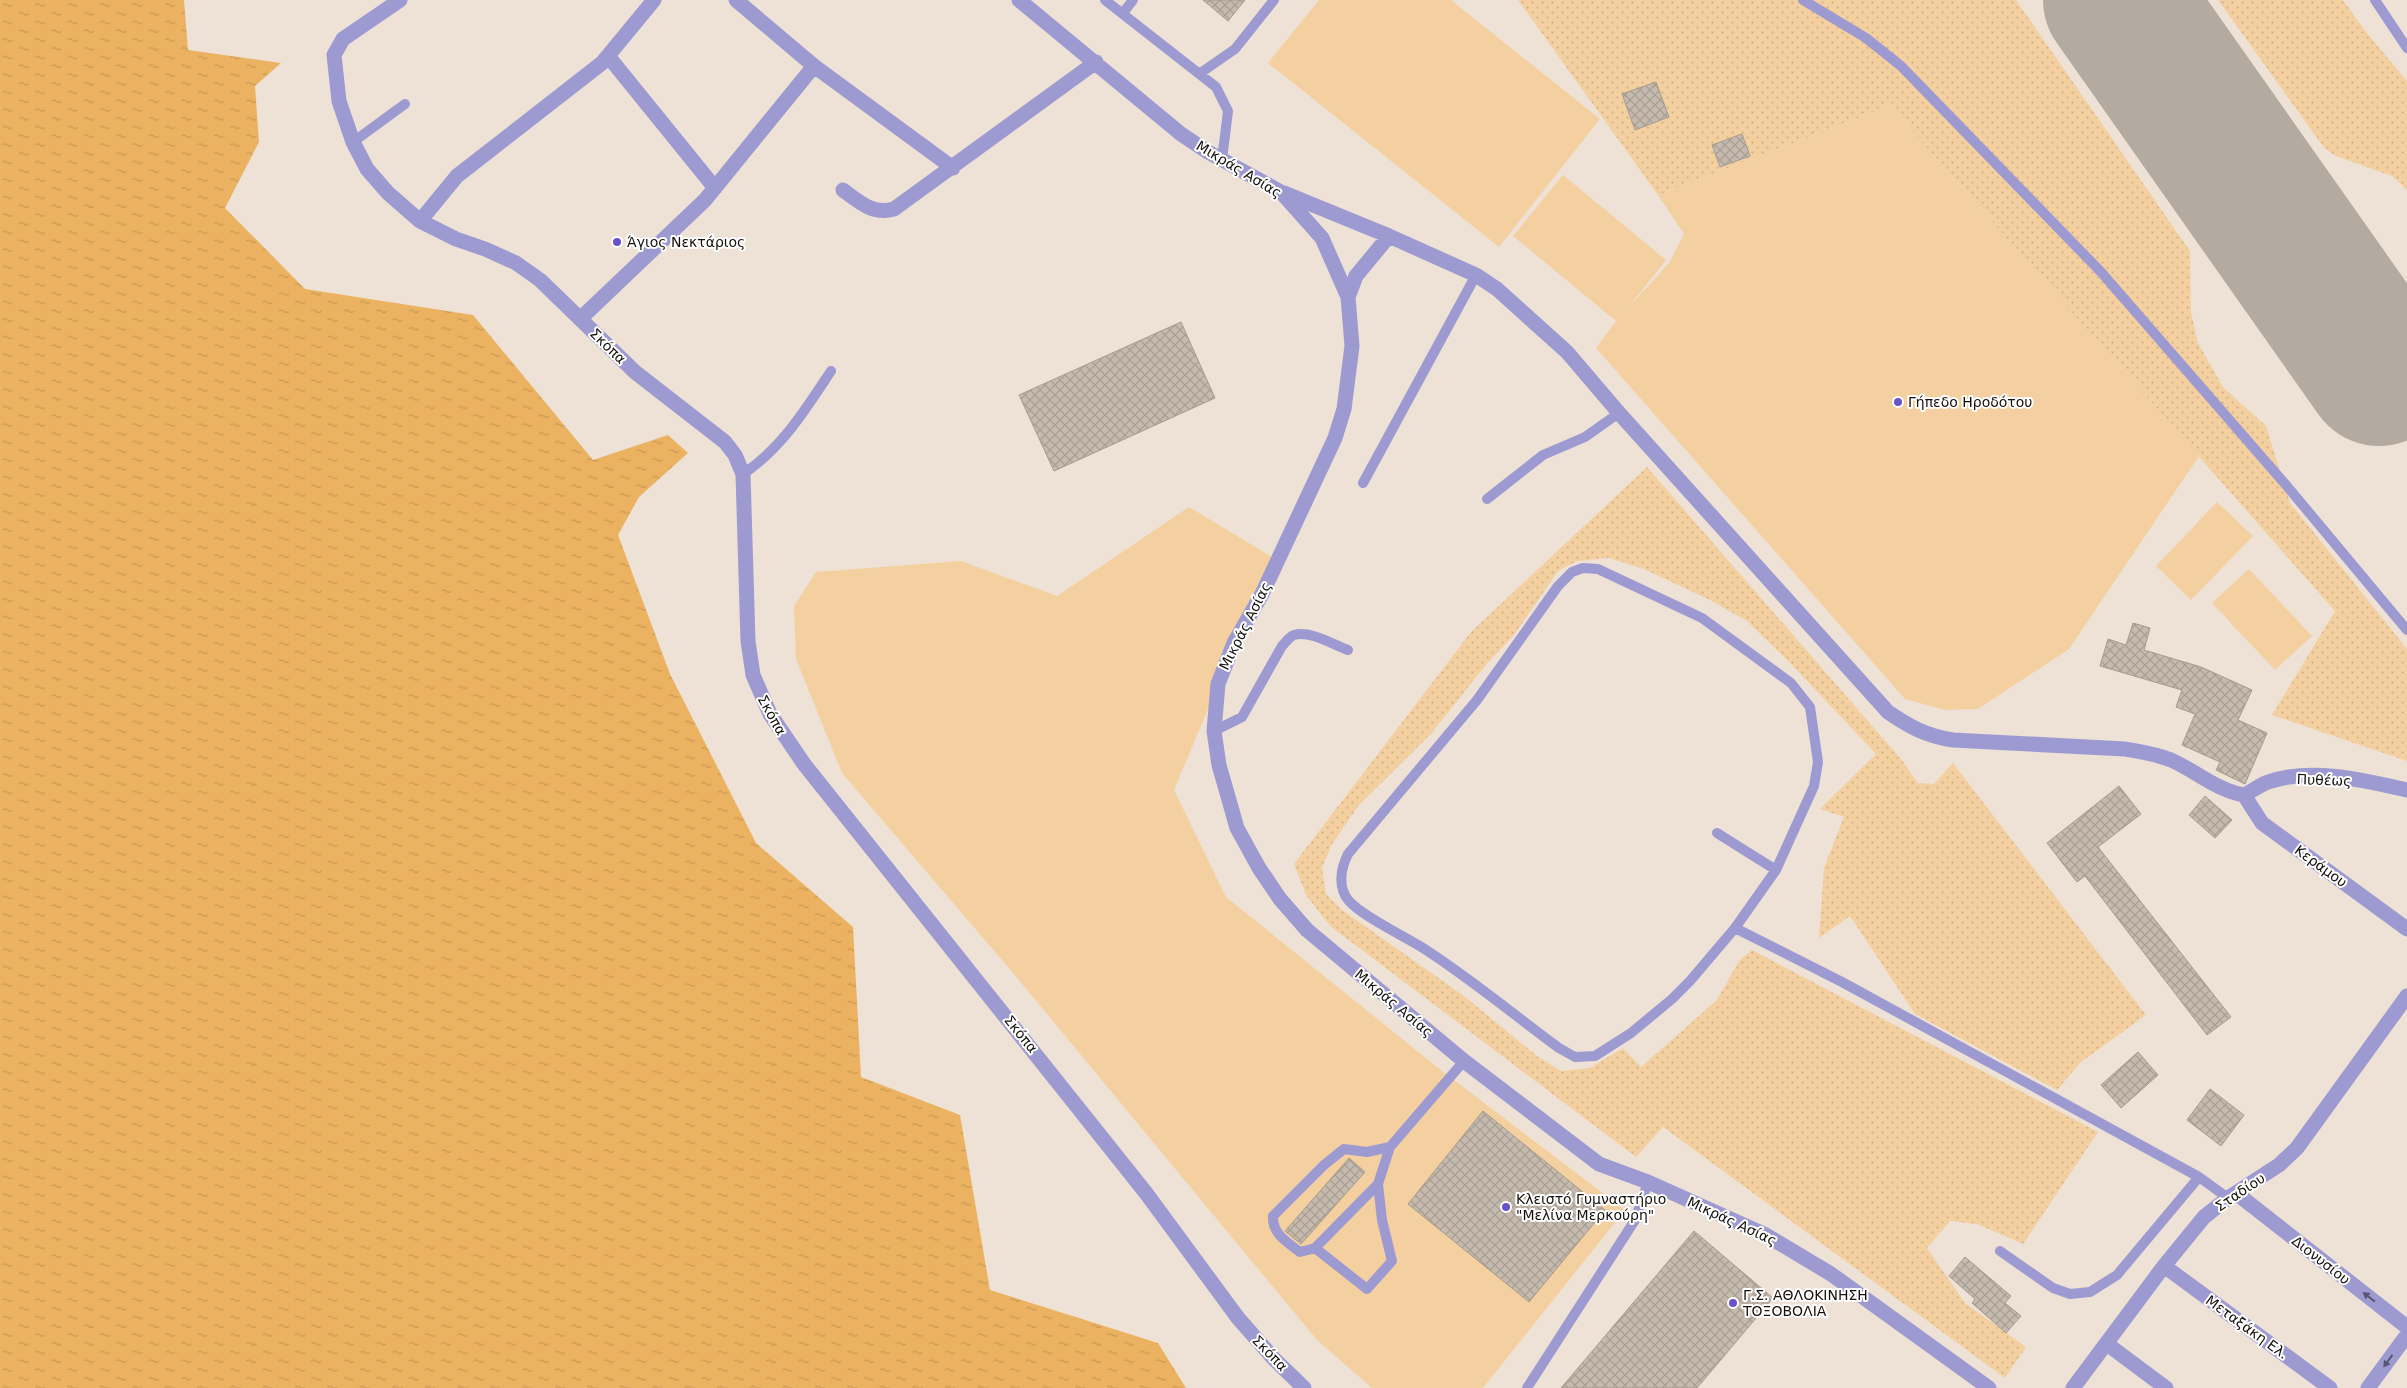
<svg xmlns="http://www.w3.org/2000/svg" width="2407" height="1388" font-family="'DejaVu Sans',sans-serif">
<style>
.grass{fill:url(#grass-dots)}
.garden{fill:#f4d0a1}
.water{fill:url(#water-ripples)}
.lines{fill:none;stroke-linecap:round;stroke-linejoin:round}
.runway{stroke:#b3aaa0;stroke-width:148}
.building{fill:url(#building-cross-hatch);stroke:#a59b8e}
.lane{stroke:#9d9ad2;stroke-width:10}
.street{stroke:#9d9ad2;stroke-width:15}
.oneway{fill:#58556f}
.poi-dot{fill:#6752cb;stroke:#fff;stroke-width:2}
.labels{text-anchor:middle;stroke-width:4;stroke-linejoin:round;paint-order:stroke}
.street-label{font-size:14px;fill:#14100c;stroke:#fff}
.poi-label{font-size:14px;fill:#14100c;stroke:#fff;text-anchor:start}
</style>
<defs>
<pattern id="grass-dots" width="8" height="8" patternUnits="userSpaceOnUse" patternTransform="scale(1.25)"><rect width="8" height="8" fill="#f4d0a1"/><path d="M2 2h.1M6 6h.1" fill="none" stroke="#d0b289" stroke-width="1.8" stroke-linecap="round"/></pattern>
<pattern id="water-ripples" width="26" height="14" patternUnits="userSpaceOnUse" patternTransform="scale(1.25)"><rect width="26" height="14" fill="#ebb261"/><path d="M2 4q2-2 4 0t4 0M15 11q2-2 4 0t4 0" fill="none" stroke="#c99853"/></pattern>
<pattern id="building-cross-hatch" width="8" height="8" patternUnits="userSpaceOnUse" patternTransform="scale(1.25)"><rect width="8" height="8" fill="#c5baad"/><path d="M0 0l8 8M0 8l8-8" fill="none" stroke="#a89f94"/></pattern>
</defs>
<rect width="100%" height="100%" fill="#ede2d5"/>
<path class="grass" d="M1518 0H2016L2190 251 2191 312 2198 343 2223 387 2266 426 2290 503 2407 649V761L2272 715 2335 611 1890 106 1658 195Z
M2218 0H2343L2366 32 2407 81V190L2392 176 2336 156 2325 149Z
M1647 467 1901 759 1918 783 1934 784 1953 763 2146 1015 2081 1062 2057 1090 1915 1014 1850 916 1819 938 1824 868 1844 817 1820 809 1876 754 1790 663 1747 621 1710 600 1644 569 1609 558 1577 561 1558 571 1514 635 1485 666 1430 735 1359 805 1332 844 1322 868 1326 894 1342 910 1464 996 1537 1056 1561 1071 1590 1068 1623 1048 1641 1067 1717 1000 1739 961 1752 950 2098 1132 2023 1244 1977 1224 1950 1221 1927 1248 1965 1303 2026 1347 2005 1378 1663 1127 1636 1157 1330 926 1306 895 1294 864 1471 632Z"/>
<path class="garden" d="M1319 0H1451L1600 119 1499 247 1268 63Z
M1890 106 2199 456 2069 649 1978 709 1945 710 1905 699 1596 348 1616 321 1513 236 1563 175 1666 260 1629 307 1669 263 1684 234 1658 195Z
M2217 502 2253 536 2191 600 2156 566Z
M1189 507 1272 557 1174 790 1226 897 1442 1071 1625 1210 1483 1388H1372L1317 1340 1013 973 842 773 796 659 794 606 816 572 961 561 1057 596Z
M2249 569 2312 636 2275 670 2212 603Z"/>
<path class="water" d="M0 0H184L188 50 281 63 255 86 259 142 225 208 305 289 473 315 593 460 668 435 688 453 639 497 618 535 670 674 756 843 853 927 861 1077 960 1115 990 1290 1158 1343 1186 1388H0Z"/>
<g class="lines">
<path class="runway" d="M2117 0 2379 372"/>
</g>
<path class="building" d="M1203 0H1245L1228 21Z
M1656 82 1669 117 1635 130 1622 94Z
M1742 134 1750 156 1720 167 1712 145Z
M1181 322 1215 398 1054 471 1019 395Z
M2133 623 2150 628 2144 650 2201 667 2252 690 2238 720 2267 733 2245 784 2216 770 2220 762 2182 745 2195 714 2176 707 2182 690 2100 666 2108 639 2126 645Z
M2119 786 2141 814 2098 847 2231 1017 2207 1035 2085 876 2077 882 2047 843Z
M2205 796 2232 820 2215 838 2189 815Z
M2138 1052 2158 1075 2121 1108 2101 1085Z
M2210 1089 2244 1115 2221 1146 2187 1120Z
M1483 1111 1605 1210 1529 1302 1408 1204Z
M1349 1158 1365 1172 1301 1244 1285 1231Z
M1694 1231 1773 1298 1697 1388H1561Z
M1965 1257 2011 1296 2005 1303 2021 1316 2006 1333 1972 1303 1975 1299 1949 1276Z"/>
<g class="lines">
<path class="lane" d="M1105 0 1216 87 1228 111 1222 160
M1803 0 1866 38 1901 66 2101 272 2286 485 2407 630
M2375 0 2407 48
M1123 13 1133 0
M1199 74 1235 49 1274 0
M353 142 405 104
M743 474C782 448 805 410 831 371
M1363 483 1476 275
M1487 499 1543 455 1585 437 1619 413
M1583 568 1598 569 1702 618 1791 683 1810 707 1818 762 1814 786 1776 870 1735 928 1690 981 1672 999 1631 1033 1595 1056 1575 1057 1559 1048C1514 1015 1470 978 1423 948 1404 936 1362 916 1349 901 1337 887 1341 868 1348 854L1477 700 1558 586 1572 572Z
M1214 731 1242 717 1282 646C1286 642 1289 637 1294 635 1310 630 1334 645 1348 650
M1717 833 1776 870
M1735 928 1842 982 2199 1177 2228 1198
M1378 1184 1315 1248 1300 1252C1287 1242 1272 1234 1273 1216L1324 1165 1344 1149 1367 1152 1390 1147
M1315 1248 1367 1289 1392 1261 1382 1220 1378 1184 1390 1147 1464 1061
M2000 1251 2053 1288 2070 1294 2090 1292 2117 1275 2199 1177
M1527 1388 1635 1220 1648 1182"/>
<path class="street" d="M400 0 343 39 334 55 339 101 353 142 367 169 388 193 420 221 456 239 485 249 516 263 540 280 635 372 725 442 735 455 743 474 748 641 753 675 770 714 804 764 1146 1193 1238 1318 1275 1360 1304 1388
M736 0 814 66 953 168
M1019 0 1181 134 1208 152 1281 192 1322 238 1348 297 1352 346 1344 409 1335 438 1262 594 1234 643 1218 684 1214 731 1219 765 1237 828 1259 868 1280 899 1307 930 1464 1061 1599 1164 1648 1182 1764 1234 1831 1274 1989 1388
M608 56 715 188
M843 190C859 202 873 215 894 209L1096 62
M1284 193 1389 236 1476 275 1497 289 1567 352 1619 413 1888 712C1910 727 1926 736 1953 740L2125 749C2141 752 2156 754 2171 760 2196 771 2216 790 2244 795
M420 221 457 176 602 63 654 0
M1348 297 1356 276 1389 236
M580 319 705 200 814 66
M2244 795 2262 823 2407 929
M2244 795C2252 791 2260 785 2268 782 2311 767 2364 780 2407 790
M2236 1193 2407 1327
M2164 1266 2330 1388
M2107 1344 2166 1388
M2073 1388 2164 1266 2204 1217 2228 1198 2279 1165 2297 1148 2407 996
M2368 1388 2407 1335"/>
</g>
<defs><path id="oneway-solid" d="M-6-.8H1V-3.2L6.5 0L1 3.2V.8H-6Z" transform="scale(1.25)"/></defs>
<g class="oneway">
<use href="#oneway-solid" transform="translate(2369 1297) rotate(-142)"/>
<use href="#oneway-solid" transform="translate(2388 1361) rotate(126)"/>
</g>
<g class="poi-dot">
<circle cx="617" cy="242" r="5"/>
<circle cx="1898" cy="402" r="5"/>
<circle cx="1506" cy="1207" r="5"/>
<circle cx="1733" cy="1303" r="5"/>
</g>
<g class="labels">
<g class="street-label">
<text transform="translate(1239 169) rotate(31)" y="5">Μικράς Ασίας</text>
<text transform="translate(608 346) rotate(44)" y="5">Σκόπα</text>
<text transform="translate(1245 626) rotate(-63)" y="5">Μικράς Ασίας</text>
<text transform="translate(772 715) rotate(61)" y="5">Σκόπα</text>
<text transform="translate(2324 780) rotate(2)" y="5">Πυθέως</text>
<text transform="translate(2321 866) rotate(36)" y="5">Κεράμου</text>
<text transform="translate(1394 1003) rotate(40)" y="5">Μικράς Ασίας</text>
<text transform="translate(1021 1034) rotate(51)" y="5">Σκόπα</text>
<text transform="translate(2240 1192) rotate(-34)" y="5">Σταδίου</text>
<text transform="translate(1732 1221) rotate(25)" y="5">Μικράς Ασίας</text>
<text transform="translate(2321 1260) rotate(38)" y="5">Διονυσίου</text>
<text transform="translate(2247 1327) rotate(36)" y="5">Μεταξάκη Ελ.</text>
<text transform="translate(1270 1353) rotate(46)" y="5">Σκόπα</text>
</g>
<g class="poi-label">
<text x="627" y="247">Άγιος Νεκτάριος</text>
<text x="1908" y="407">Γήπεδο Ηροδότου</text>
<text x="1516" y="1204">Κλειστό Γυμναστήριο<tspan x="1516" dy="16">"Μελίνα Μερκούρη"</tspan></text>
<text x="1743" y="1300">Γ.Σ. ΑΘΛΟΚΙΝΗΣΗ<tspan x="1743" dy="16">ΤΟΞΟΒΟΛΙΑ</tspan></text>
</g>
</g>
</svg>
